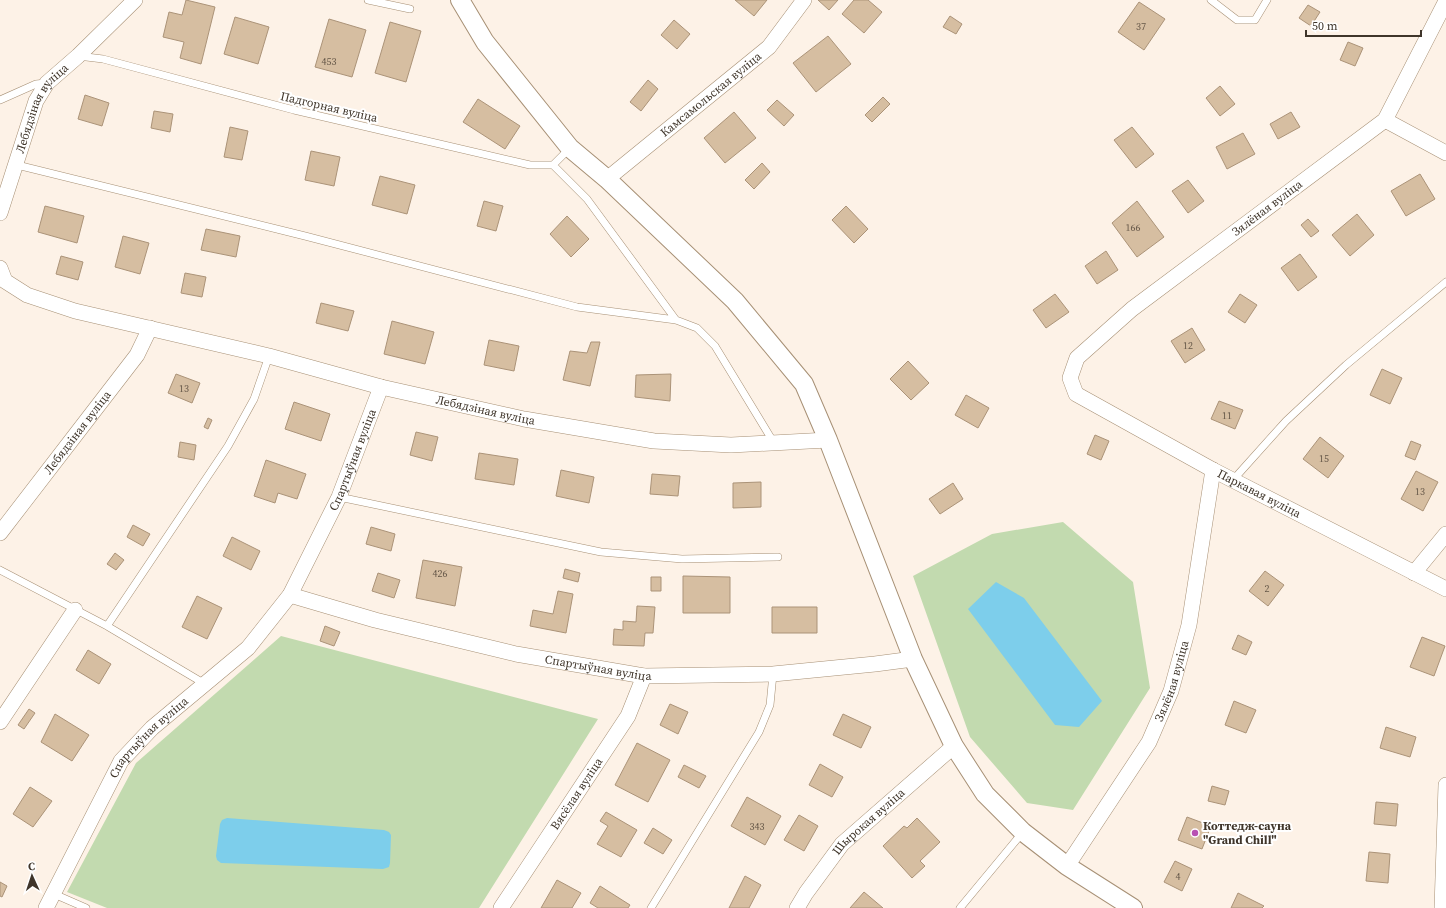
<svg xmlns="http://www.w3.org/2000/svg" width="1446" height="908" font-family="'Source Serif 4',serif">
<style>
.green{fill:#c2daaf}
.water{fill:#7dceeb}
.building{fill:#d6bea1;stroke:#ab9378}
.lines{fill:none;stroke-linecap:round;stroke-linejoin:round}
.service-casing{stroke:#a79075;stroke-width:8}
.minor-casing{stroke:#a79075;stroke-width:16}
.tertiary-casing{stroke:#a79075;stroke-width:20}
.service{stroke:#fff;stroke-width:7}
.minor{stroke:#fff;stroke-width:15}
.tertiary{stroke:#fff;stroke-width:18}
.poi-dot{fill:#b850b3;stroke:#fff;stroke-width:1.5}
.labels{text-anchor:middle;stroke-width:4;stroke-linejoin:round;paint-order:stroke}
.number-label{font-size:10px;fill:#655748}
.street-label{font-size:12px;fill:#3f352a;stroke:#fff}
.poi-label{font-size:12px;font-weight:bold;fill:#3f352a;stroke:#fff;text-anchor:start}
</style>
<rect width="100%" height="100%" fill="#fdf2e7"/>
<path class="green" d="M1063 522 1133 582 1150 688 1073 810 1027 803 970 737 913 576 992 534Z
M281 636 598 719 479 908H107L67 892 136 763Z"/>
<path class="water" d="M996 582 1024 598 1102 701 1079 727 1055 725 968 609Z
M227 818 384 830 389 832 391 835 390 863 389 867 383 869 221 863 217 860 216 856 220 824 222 820Z"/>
<path class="building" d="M186 0 215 7 201 64 180 58 184 42 163 37 169 12 182 15Z
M735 0H767L754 16Z
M818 0H838L829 10Z
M854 0H868L882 12 864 33 842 14Z
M1139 2 1165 19 1144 50 1118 32Z
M1308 5 1320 12 1311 26 1299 18Z
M950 16 962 24 956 34 943 27Z
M235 17 269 27 258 64 224 54Z
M329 19 366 30 352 77 315 67Z
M674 20 690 34 677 49 661 35Z
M390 22 421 31 406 82 375 73Z
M828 36 851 64 816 92 793 63Z
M1348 42 1363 48 1355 66 1340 60Z
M648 80 658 89 641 111 630 102Z
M1220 86 1235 104 1220 116 1206 98Z
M85 95 109 103 102 126 78 119Z
M883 97 890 104 872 122 865 115Z
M478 99 520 126 505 149 463 122Z
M777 100 794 115 784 126 767 110Z
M154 111 173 114 170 132 151 128Z
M734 112 756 138 725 163 704 138Z
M1291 112 1300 127 1278 139 1270 124Z
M230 127 248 131 242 160 224 157Z
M1132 127 1154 154 1136 168 1114 140Z
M1243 133 1255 154 1227 169 1216 147Z
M311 151 340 157 334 186 305 180Z
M762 163 770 172 754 189 745 180Z
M1420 174 1435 199 1406 216 1391 191Z
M380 176 415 185 407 214 372 205Z
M1188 180 1204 201 1188 213 1172 191Z
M484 201 503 206 496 231 477 226Z
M1137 201 1164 237 1137 257 1112 223Z
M45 206 84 216 77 243 38 232Z
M846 206 868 229 854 243 832 220Z
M1357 214 1374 235 1350 256 1332 235Z
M567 216 589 239 571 257 550 234Z
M1308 219 1319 231 1311 237 1301 225Z
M206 229 240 236 236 257 201 250Z
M123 236 149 243 140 274 115 267Z
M1106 251 1118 270 1097 284 1085 266Z
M1300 254 1317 277 1298 291 1281 268Z
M61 256 83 262 78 280 56 274Z
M185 273 206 277 202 297 181 293Z
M1055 294 1069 312 1046 328 1033 310Z
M1240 294 1257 305 1245 323 1228 312Z
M321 303 354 311 348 331 316 323Z
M392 321 434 332 425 364 384 354Z
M1192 328 1205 350 1185 363 1171 341Z
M489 340 519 346 514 371 484 365Z
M591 342H600L590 386 563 380 570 351 587 353Z
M908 361 929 383 911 400 890 379Z
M1382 369 1402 378 1390 404 1370 395Z
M176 374 200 383 192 403 168 393Z
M671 374 670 401 635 397 636 375Z
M966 395 989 408 978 428 955 415Z
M1219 401 1243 410 1235 429 1211 419Z
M294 402 330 414 321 441 285 429Z
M208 418 212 420 208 429 204 427Z
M416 432 438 437 432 461 410 455Z
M1095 435 1109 441 1101 460 1087 454Z
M1320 437 1344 456 1328 478 1303 459Z
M1411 441 1421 445 1415 460 1405 456Z
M180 442 196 445 194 460 178 457Z
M479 453 518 459 514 485 475 479Z
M266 460 306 474 297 499 278 493 275 503 254 496Z
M561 470 594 477 589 503 556 496Z
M1416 471 1438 482 1423 511 1401 499Z
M652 474 680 476 678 496 650 494Z
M761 482V507L733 508V483Z
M953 483 963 499 940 514 929 499Z
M133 525 150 534 143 546 127 537Z
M371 527 395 534 391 551 366 544Z
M232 537 260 551 251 570 223 556Z
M115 553 124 560 116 570 107 564Z
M423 560 462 567 455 606 416 598Z
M565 569 580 573 578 582 563 578Z
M1265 571 1284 585 1268 606 1249 591Z
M378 573 400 580 394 598 372 591Z
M683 576 730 577V613H683Z
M651 577H661V591H651Z
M558 591 573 594 566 633 530 626 533 610 553 614Z
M197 596 222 608 207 639 182 627Z
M637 606 655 607 653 633H645L644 646 613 645 614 629 623 630V621L636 622Z
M772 607H817V633H772Z
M325 626 340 632 334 646 320 641Z
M1238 635 1252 642 1246 655 1232 649Z
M1422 637 1445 646 1434 676 1410 667Z
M88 650 111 664 99 684 76 670Z
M1234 701 1256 710 1246 733 1225 725Z
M670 704 688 712 678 734 660 725Z
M29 709 35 713 24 729 18 725Z
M55 714 89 735 72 761 41 742Z
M843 714 871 727 861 748 833 735Z
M1386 727 1416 737 1410 757 1380 748Z
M637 743 670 760 648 802 615 785Z
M820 764 843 777 832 797 809 785Z
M684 765 706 776 699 788 678 777Z
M1212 786 1229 791 1225 805 1208 801Z
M30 787 52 801 33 827 13 814Z
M747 797 781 816 765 845 731 826Z
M1376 802 1398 804 1396 826 1374 824Z
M606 812 637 830 621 857 597 844 608 826 600 821Z
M799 815 818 826 804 851 784 840Z
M1187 817 1211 826 1202 849 1178 840Z
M917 818 940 842 920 861 925 866 912 878 883 846 904 826 907 828Z
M653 828 672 840 663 854 644 843Z
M1369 852 1390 854 1388 883 1366 881Z
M1175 861 1192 869 1182 891 1164 882Z
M745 876 761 885 749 908H729Z
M557 880 581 893 572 908H541Z
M0 882 7 886 2 897 0 896Z
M600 886 630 905 628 908H598L590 903Z
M864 892 883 908H850Z
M1238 893 1264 906 1262 908H1231Z"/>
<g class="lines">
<g class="service-casing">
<path id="service" d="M368 0 410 9
M1211 0 1237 20H1255L1267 0
M78 56 103 59 294 110 530 165H553L570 148
M0 100 36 84 46 83
M17 165 305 236 577 307 676 320 697 328 715 346 774 443
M553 165 587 199 676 320
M1233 480 1286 421 1346 365 1446 282
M339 497 601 552 682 559 778 557
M0 570 107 626 205 684
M107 626 228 446 254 399 269 356
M54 894 86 908
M651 908 759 732 770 705 773 674
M960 908 1023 832"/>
</g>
<g class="minor-casing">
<g id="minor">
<path id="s1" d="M1446 1 1385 120 1132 309 1077 358 1070 378 1076 394 1213 470 1446 589"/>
<path d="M1385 120 1446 153"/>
<path id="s2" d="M607 179 769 47 804 0"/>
<path id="s3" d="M0 213 36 101 47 83 78 56 135 0"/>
<path id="s4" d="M0 268 5 281 27 295 75 311 269 356 381 387 524 419 654 441 731 445 828 440"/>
<path id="s5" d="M0 533 137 355 150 328"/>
<path d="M1414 573 1446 534"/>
<path id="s6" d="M290 595 375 620 516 654 644 676 773 674 875 664 913 659"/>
<path d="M0 722 75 610"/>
<path id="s7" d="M1067 866 1149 742 1171 691 1189 625 1213 470"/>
<path id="s8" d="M46 908 121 761 152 728 248 648 290 595 339 497 381 387"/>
<path id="s9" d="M501 908 628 716 644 676"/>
<path id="s10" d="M797 908 806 893 842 844 954 746"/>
<path d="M1442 908 1446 785"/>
</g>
</g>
<g class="tertiary-casing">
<path id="tertiary" d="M460 0 485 42 570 148 607 179 735 301 804 384 828 440 913 659 954 746 985 794 1023 832 1067 866 1133 908"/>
</g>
<use href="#service" class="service"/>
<use href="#minor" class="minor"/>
<use href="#tertiary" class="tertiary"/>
</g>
<circle class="poi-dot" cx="1195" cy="833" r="4"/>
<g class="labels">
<g class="number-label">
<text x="1141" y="30">37</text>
<text x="329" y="65">453</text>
<text x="1133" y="231">166</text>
<text x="1188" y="349">12</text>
<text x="184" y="392">13</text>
<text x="1227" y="419">11</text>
<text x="1324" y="462">15</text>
<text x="1420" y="495">13</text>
<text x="440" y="577">426</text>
<text x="1267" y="592">2</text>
<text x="757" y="830">343</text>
<text x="1178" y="880">4</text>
</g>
<g class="street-label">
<text dy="4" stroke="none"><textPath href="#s2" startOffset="134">Камсамольская вуліца</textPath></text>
<text transform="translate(329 107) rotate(13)" y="4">Падгорная вуліца</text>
<text dy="4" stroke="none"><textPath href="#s3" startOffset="114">Лебядзіная вуліца</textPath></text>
<text transform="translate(1267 208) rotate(-37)" y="4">Зялёная вуліца</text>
<text dy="4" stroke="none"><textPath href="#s4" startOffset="513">Лебядзіная вуліца</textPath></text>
<text dy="4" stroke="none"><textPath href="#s5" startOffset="127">Лебядзіная вуліца</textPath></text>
<text dy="4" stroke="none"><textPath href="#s8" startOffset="552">Спартыўная вуліца</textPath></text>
<text dy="4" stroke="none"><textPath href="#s1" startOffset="770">Паркавая вуліца</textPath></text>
<text dy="4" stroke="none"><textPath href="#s6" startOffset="317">Спартыўная вуліца</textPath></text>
<text dy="4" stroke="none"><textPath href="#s7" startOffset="214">Зялёная вуліца</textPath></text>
<text dy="4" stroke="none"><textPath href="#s8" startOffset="201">Спартыўная вуліца</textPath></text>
<text dy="4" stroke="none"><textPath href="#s9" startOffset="137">Вясёлая вуліца</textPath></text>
<text dy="4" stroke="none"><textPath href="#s10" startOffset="113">Шырокая вуліца</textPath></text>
</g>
<g class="poi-label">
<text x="1203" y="830">Коттедж-сауна<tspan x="1203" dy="14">"Grand Chill"</tspan></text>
</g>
</g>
<g transform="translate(32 876) rotate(357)" stroke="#ffffff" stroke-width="3" paint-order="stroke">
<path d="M0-3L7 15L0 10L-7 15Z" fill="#3f352a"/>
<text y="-6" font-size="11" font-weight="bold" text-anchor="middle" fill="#3f352a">С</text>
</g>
<path d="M1306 30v6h115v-6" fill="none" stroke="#3f352a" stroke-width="2"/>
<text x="1312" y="30" font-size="12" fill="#3f352a" stroke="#ffffff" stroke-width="3" paint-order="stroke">50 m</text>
</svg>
